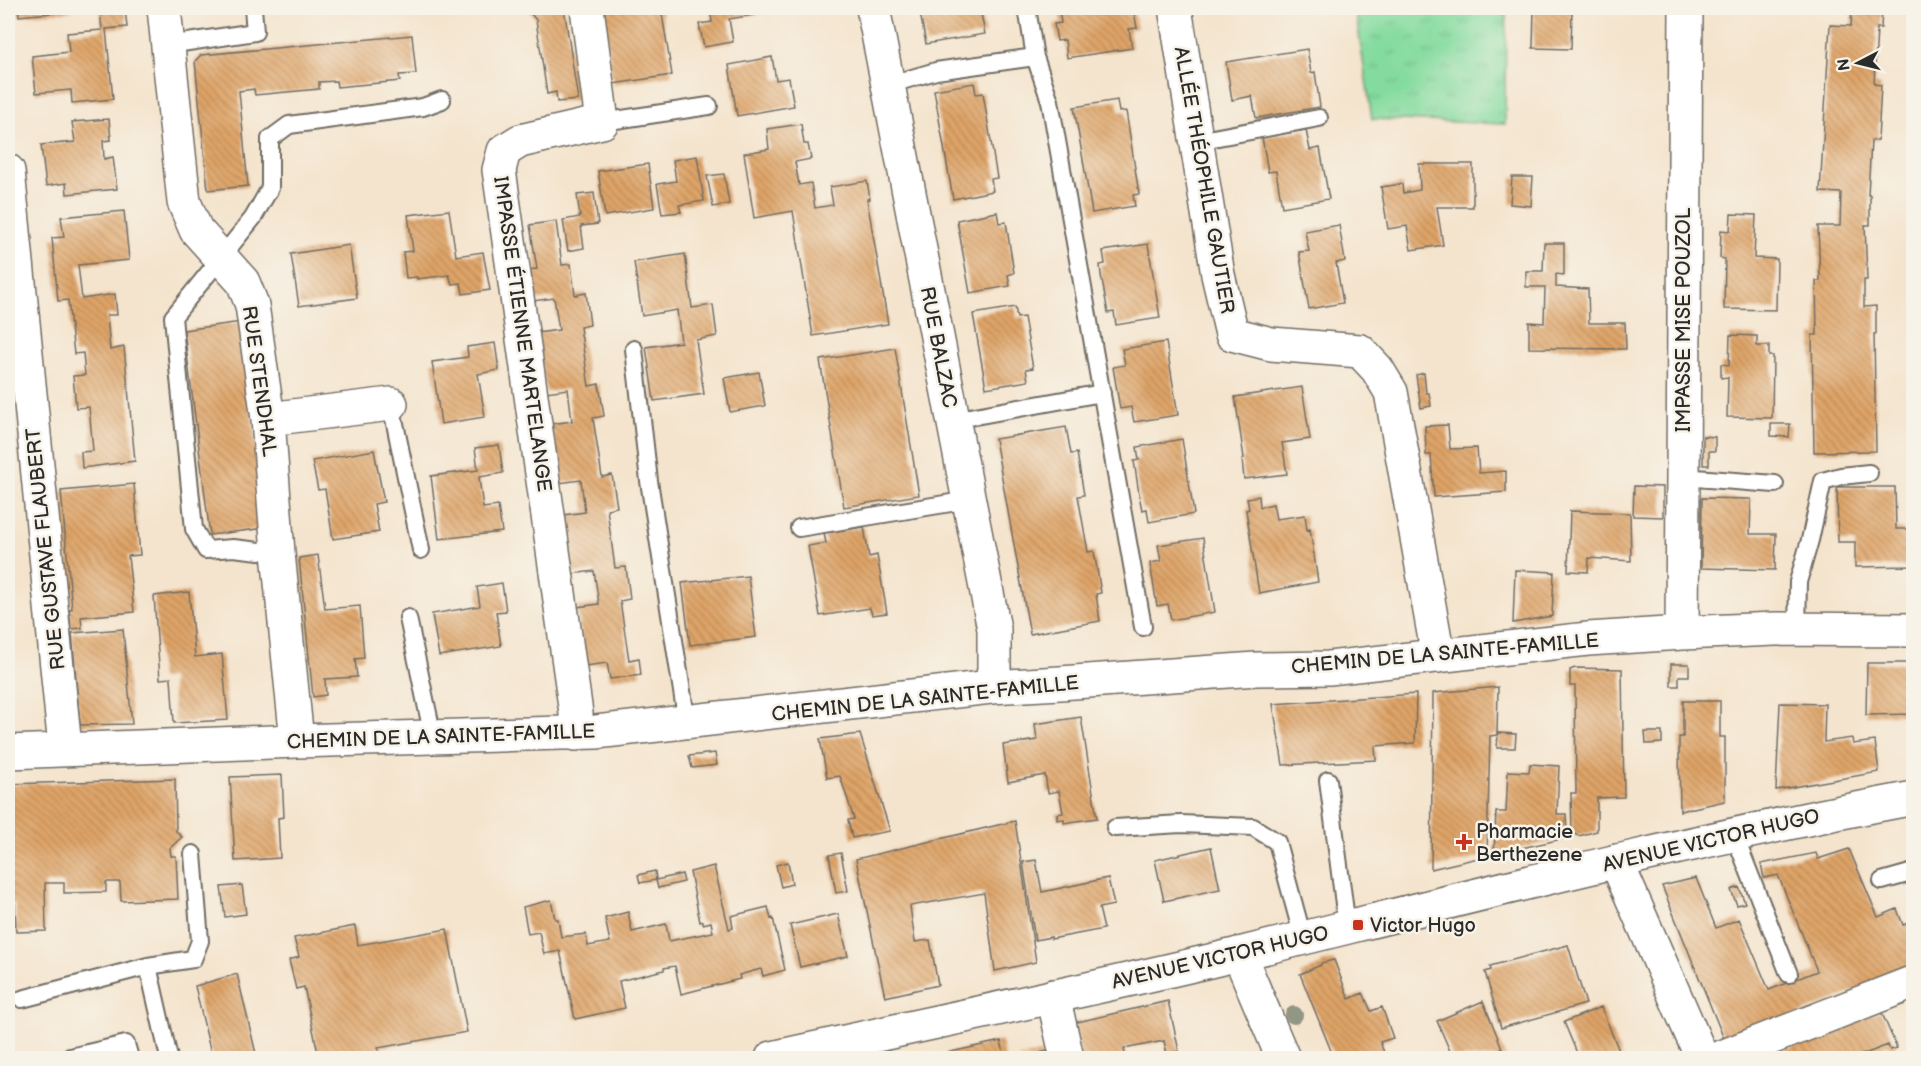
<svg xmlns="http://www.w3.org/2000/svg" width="1921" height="1066" font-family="'Balsamiq Sans',sans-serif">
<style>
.grass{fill:url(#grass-tufts);stroke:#588365;stroke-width:1.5}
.building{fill:url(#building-back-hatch)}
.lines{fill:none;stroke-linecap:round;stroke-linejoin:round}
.service-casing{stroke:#716c64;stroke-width:20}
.minor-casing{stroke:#716c64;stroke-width:36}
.secondary-casing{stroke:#716c64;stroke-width:36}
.service{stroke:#fff;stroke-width:16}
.minor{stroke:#fff;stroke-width:33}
.secondary{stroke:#fff;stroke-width:33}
.tree{fill:#929684}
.poi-dot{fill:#c8321e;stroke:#f7f3e8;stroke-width:2}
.labels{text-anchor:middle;stroke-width:5;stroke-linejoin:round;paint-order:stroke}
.street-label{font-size:20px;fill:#2b2b2b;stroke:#f7f3e8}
.poi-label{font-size:20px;fill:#2b2b2b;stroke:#f7f3e8;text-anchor:start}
</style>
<defs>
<pattern id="grass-tufts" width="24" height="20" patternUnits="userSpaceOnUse" patternTransform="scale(1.5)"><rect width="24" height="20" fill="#84db9f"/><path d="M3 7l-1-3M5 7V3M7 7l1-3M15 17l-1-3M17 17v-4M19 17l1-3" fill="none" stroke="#72bc89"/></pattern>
<pattern id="building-back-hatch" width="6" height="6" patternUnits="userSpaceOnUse" patternTransform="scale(1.5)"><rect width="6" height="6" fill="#dfa467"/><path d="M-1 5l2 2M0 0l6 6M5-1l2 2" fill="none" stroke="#b58655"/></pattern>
</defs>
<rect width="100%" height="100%" fill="#f7f3e8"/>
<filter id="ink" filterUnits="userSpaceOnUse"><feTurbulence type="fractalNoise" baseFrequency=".0167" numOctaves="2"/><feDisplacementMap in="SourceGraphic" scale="12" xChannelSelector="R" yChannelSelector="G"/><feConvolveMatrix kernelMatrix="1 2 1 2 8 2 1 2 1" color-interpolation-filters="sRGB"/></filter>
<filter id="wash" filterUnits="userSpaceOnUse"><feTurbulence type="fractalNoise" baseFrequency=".008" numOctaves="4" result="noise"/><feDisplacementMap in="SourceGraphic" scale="24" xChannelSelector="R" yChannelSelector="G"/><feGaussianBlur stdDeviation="1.35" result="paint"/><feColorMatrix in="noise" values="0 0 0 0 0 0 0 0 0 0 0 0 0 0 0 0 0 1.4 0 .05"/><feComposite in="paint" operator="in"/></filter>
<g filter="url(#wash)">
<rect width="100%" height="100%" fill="#f4e4cd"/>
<path class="grass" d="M1355 8H1506L1505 124 1372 119Z"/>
<g id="blocks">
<path class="building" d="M18 8H71L72 11 19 16Z
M125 8 127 27 106 29 113 99 72 103 71 90 36 93 32 56 69 52 67 33 102 30 100 10Z
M526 8H564L578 100 557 102 556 92 547 94 536 20Z
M602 8H661L672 75 613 84Z
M710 8H771V12L729 19 733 42 704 47 699 24 712 22Z
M919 8H980L985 34 926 44Z
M1059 8H1126V12L1134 11 1137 28 1129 29 1132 48 1067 58 1065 40 1057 41 1054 24 1061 23Z
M1534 8H1572L1571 49 1533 48Z
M1852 8H1882L1881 28H1877L1874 84 1881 85 1878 140 1871 141 1868 195H1870V225H1865L1867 280H1864V307L1876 306V334H1874L1876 451 1814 452 1812 335H1817L1816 281H1820L1818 226H1840L1841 193 1820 192 1830 25 1851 26Z
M412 35 416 74 399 75 400 81 337 87 336 81 319 82V89L255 95 254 89 239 91 248 186 208 190 195 61 201 55Z
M1307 49 1311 73 1315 72 1320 107 1256 118 1252 96 1232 100 1226 62Z
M772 57 776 80 789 78 794 106 737 116 729 65Z
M974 83 976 94 983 93 997 178 991 179 993 191 953 199 934 90Z
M1117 100 1119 112 1126 111 1139 194 1133 195 1135 206 1092 213 1074 107Z
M109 119 111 140 103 141 104 159 113 157 117 189 67 194 66 183 46 186 41 145 75 142 72 122Z
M801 124 804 144H808L811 159 795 162 799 185 811 183 815 208 833 205 830 187 867 181 870 199H867L888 324 813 336 793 211 754 218 744 153 769 149 767 129Z
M1306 130 1310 150 1320 148 1329 199 1282 207 1276 171 1268 172 1262 137Z
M697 156 704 201 679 205 681 212 662 214 657 184 676 181 673 160Z
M648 164 654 208 605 216 598 171Z
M1419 164H1473V207H1437L1443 245 1411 250 1407 226 1388 229 1381 187 1402 184 1403 193 1420 190Z
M724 174 729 204 713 207 707 176Z
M1512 177H1533L1531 206 1510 204Z
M594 193 598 224 581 226 584 248 568 251 563 220 580 217 577 195Z
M449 210 456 256 483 252 490 290 463 294 461 283 452 284 449 275 417 279V277L406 278 403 252 413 251 408 215Z
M124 211 129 260 78 265 82 299 115 294 117 315H107L110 350 124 347 135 461 82 468 81 452 93 451 89 407 76 408 73 376 85 375 83 353 74 354 68 300 58 301 52 238 64 237 61 217Z
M997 212 999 223 1006 222 1014 273 1008 275 1010 286 970 293 957 220Z
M1731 214 1756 215 1754 258 1777 259 1776 310 1724 309 1725 259 1720 258 1721 230 1730 231Z
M556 221 562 265 571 264 575 295 586 293 590 325 580 327 589 386 599 384 604 416 593 418 602 477 612 475 617 507 607 509 615 568 626 567 630 599 620 601 629 660 639 658 641 675 610 679 607 663 585 666 577 607 599 604 594 571 572 574 564 515 585 512 581 480 559 483 551 424 572 421 568 389 546 392 537 333 559 330 554 298 533 301 528 270 537 269 530 225Z
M1339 225 1345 261 1336 263 1343 303 1309 309 1299 252 1309 251 1305 231Z
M1544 243H1564V275L1556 274V287L1588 289 1589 323H1625L1626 349 1529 348V322L1544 323 1545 287H1526V271H1543Z
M1148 244 1160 318 1116 325 1114 312 1108 313 1101 275 1100 265 1105 264 1103 251Z
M349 245 357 298 299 306 291 254Z
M685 254 692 308 713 305 717 336 696 340 704 394 654 401 646 347 681 342 677 310 642 316 634 262Z
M1015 307 1017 318 1024 317 1033 368 1026 369 1028 381 986 388 973 314Z
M241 322 266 528 210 535 184 330Z
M1730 335 1757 336V346H1769V356H1773L1772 418 1727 417 1728 377 1721 378V364L1729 365Z
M1166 342 1178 415 1134 422 1131 407 1120 409 1113 367 1125 365 1122 349Z
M495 343 499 370 478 374 485 417 441 424 432 362 468 357 467 347Z
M895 348 919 495 844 507 820 360Z
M759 372 765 406 730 412 724 378Z
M1424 373 1426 393H1429L1431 406 1421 408 1416 375Z
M1302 387 1310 439 1282 443 1287 474 1244 479 1242 459 1244 458 1235 397Z
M1771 424H1790L1789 437 1771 436Z
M1448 425 1450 449 1477 448 1479 473 1506 471V492L1434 497 1431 455H1426L1425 426Z
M1066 427 1071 454 1077 453 1084 495 1078 496 1088 552 1094 551 1101 593 1096 594 1100 621 1030 634 995 439Z
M1703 436 1715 437V451H1709V465H1703Z
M1182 439 1194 514 1149 522 1147 509 1142 510 1140 500 1134 461 1139 460 1137 447Z
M499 445 503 473 479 477 483 508 498 506 502 532 439 539 431 476 478 470 475 448Z
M374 450 384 502 374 504 379 532 333 539 325 489 318 490 312 461Z
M134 484 140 555 128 556 134 612 81 617 82 628 71 629 69 609H72L61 491Z
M1634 486 1663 487V517L1633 516Z
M1837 487H1895L1896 529H1912L1913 566 1855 567V542H1838Z
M1259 496 1260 507 1273 504 1276 519 1305 515 1307 530 1310 529 1318 582 1259 593 1246 510 1249 509 1247 498Z
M1702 498 1751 499 1750 534H1776L1775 570 1701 568Z
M1570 511 1630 513 1631 561 1589 558 1588 572 1568 571Z
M864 527 869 557 877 555 887 613 872 615 870 608 820 616 808 546 826 543 824 533Z
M1203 538 1215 612 1171 620 1168 604 1157 606 1150 563 1161 561 1158 545Z
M318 555 325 609 360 606 364 658 355 659 357 677 325 679 326 695 313 697 299 558Z
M1515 570 1554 572 1552 616 1513 623Z
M748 576 756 637 690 645 682 583Z
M502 583 506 611 496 612 501 646 439 656 432 614 480 606 477 587Z
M189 592 195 657 222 654 228 720 174 723 171 678 160 679 154 596Z
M123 629 132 724 80 725 72 633Z
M1867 663H1914V714L1866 715Z
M1671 664H1689V676H1679V686H1671Z
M1575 668 1622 669 1624 797 1597 798V831L1579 836 1572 833 1571 793H1576L1575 686H1570V670Z
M1498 687 1497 735 1490 736 1487 856 1431 869 1433 693Z
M1416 694 1415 743 1375 746 1376 760 1283 765 1273 704Z
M1683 701H1720V737H1725V801L1680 811 1679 748V737H1683Z
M1780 703 1825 704 1824 742 1852 738 1853 744 1875 741 1879 772 1776 790Z
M1081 717 1097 818 1064 823V819L1057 820V814L1063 813 1059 791 1048 793 1045 775 1008 782 1003 745 1037 740 1035 724Z
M1645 732H1662V743L1646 744Z
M1498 733 1516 734 1515 748H1497Z
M860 734 890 831 852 838 848 820 854 819 840 776 827 778 820 739Z
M715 753 717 765 692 768 689 756Z
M1530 764 1559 766 1557 814H1566L1567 838 1494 854 1496 812H1506L1508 771 1529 772Z
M282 775 284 817 278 818 280 858 235 861 230 777Z
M175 779 176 831 182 837 170 848 171 856H176L178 899 121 901 120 882H106V892L64 893V883H45L46 931 16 932 15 904H8V784Z
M1015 821 1036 962 995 971 984 893 910 906 915 942 930 940 938 985 885 997 856 859Z
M1211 847 1220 889 1164 901 1155 860Z
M1849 849 1878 917 1897 909 1903 925 1914 921V967L1726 1044 1662 886 1696 878 1716 928 1739 919 1769 990 1817 971 1778 875 1764 878 1761 864 1816 853 1818 859Z
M841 853 848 891 836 893 829 855Z
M1036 860 1042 892 1108 878 1114 905 1099 908 1104 929 1051 939V937L1035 940 1023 862Z
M788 862 792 884 781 887 776 865Z
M714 866 729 929 733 928 731 916 768 907 771 919 773 918 785 970 763 976 761 969 739 975 740 979 681 994 675 966 664 968V970L619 981 625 1008 575 1019 560 951 544 954 539 932 528 934 523 907 551 900 555 919H558L561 937 586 934 588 946 610 942 605 918 628 912 632 932 666 924 669 941 713 932 711 922 703 924V921L700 922 690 872Z
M655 871 656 880 640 883 638 875Z
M682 874 684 882 658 888 656 880Z
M242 885 246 914 225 917 221 887Z
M1739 887 1745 903 1737 905 1731 890Z
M838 914 848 956 800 967 790 925Z
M355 926 358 945 447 929 467 1032 378 1048 381 1058H319L304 987 296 989 289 960 299 957 294 938Z
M1568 945 1586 1004 1501 1028 1485 972 1491 970 1490 966Z
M1334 960 1349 999 1363 993 1371 1011 1382 1007 1393 1038 1380 1042 1385 1055 1378 1058H1334L1300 974 1321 965V963Z
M237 974 257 1058H212L195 986Z
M1168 1001 1179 1051 1167 1054 1164 1041 1124 1049 1126 1058H1081L1073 1023Z
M1483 1001 1506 1058H1453L1437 1021Z
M1601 1007 1622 1058H1579L1564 1022Z
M1881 1011 1897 1048 1890 1050 1888 1045 1854 1058H1764Z
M1001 1041 1005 1058H948L946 1053Z
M1052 1050 1054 1058H1017Z"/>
</g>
</g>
<g filter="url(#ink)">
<use href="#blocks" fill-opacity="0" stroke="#716c64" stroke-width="1.5"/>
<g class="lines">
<g class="service-casing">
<path id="service" d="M1027 8 1035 57
M168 45 255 32 253 8
M888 85 936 71 1035 57 1050 101 1143 627
M602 122 709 106
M1197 141 1319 118
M634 349 649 481 687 723
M391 404 421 550
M953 420 1102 393
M1682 477 1775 484
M799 528 969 500
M278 553 233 548 206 550 194 529 173 317 253 218 270 188V139L289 125 423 107 442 100
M408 618 433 737
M1797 630 1798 582 1810 540 1823 481 1841 476 1869 473
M1328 780 1347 927
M1115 828 1181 824 1253 827 1277 842 1303 938
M1734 834 1789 974
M1882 881 1914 872
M148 966 193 959 200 941 193 854
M22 999 148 966 169 1058
M66 1058 126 1044 130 1058"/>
</g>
<g class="minor-casing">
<path id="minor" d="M164 8 184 202 196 230 243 282 252 305 268 419 278 553 297 741
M873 8 994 629V669L991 687
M1175 8 1218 275 1232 334 1271 344 1360 351 1377 369 1391 392 1438 656
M8 171 65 748
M268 419 391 404
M1682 633 1686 8
M576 734V713L499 170 504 151 520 141 602 122 587 8
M8 752 297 741 596 732 991 687 1060 683 1256 669 1329 668 1588 639 1682 633 1775 629 1914 630
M1616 861 1702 1058
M1239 954 1283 1058
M1053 996 1067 1058
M1719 1058 1914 982"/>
</g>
<g class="secondary-casing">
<path id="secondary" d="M772 1058C929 1023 1087 991 1243 953 1466 898 1688 840 1914 798"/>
</g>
<use href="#service" class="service"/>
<use href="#minor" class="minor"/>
<use href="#secondary" class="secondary"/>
</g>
<circle class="tree" cx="1294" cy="1015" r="9"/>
</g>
<g class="poi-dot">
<path d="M1461 833h6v6h6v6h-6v6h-6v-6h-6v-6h6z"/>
<rect x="1352" y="919" width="12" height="12" rx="3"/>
</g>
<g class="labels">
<g class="street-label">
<text transform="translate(1205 180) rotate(80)" y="7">ALLÉE THÉOPHILE GAUTIER</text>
<text transform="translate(1683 320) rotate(-90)" y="7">IMPASSE MISE POUZOL</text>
<text transform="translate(523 334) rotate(82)" y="7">IMPASSE ÉTIENNE MARTELANGE</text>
<text transform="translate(939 347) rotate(79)" y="7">RUE BALZAC</text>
<text transform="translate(260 381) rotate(82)" y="7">RUE STENDHAL</text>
<text transform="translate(45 549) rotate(-96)" y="7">RUE GUSTAVE FLAUBERT</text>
<text transform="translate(1445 653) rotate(-5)" y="7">CHEMIN DE LA SAINTE-FAMILLE</text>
<text transform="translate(925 698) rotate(-6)" y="7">CHEMIN DE LA SAINTE-FAMILLE</text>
<text transform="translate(441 736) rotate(-2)" y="7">CHEMIN DE LA SAINTE-FAMILLE</text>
<text transform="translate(1711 840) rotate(-13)" y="7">AVENUE VICTOR HUGO</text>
<text transform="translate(1220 957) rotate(-13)" y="7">AVENUE VICTOR HUGO</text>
</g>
<g class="poi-label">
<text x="1476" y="838">Pharmacie<tspan x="1476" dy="23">Berthezene</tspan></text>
<text x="1370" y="932">Victor Hugo</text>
</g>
</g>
<rect width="1921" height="1066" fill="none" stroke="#f7f3e8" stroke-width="30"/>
<g transform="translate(1858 63) rotate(263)" stroke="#f7f3e8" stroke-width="4.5" paint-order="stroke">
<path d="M0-4.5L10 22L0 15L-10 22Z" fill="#2b2b2b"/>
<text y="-9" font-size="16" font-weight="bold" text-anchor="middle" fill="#2b2b2b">N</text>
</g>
</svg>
